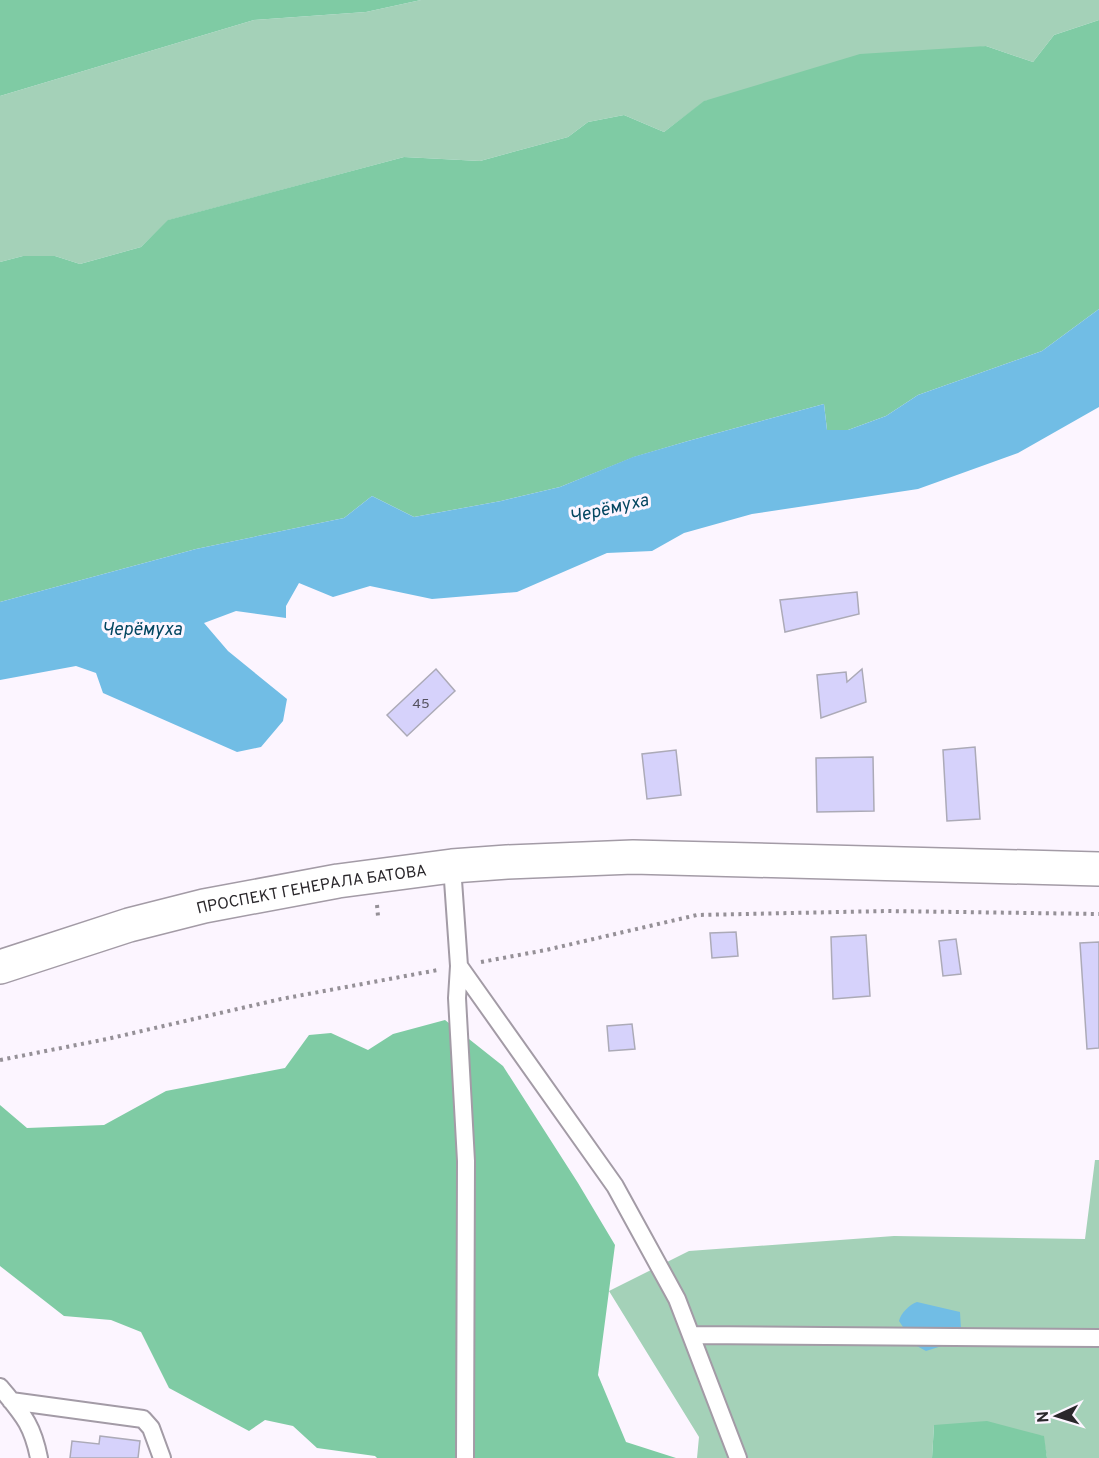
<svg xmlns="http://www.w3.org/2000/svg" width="1099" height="1458" font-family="Overpass,sans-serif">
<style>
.green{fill:#a4d1b8}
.forest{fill:#7fcba4}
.water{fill:#71bde5}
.building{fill:#d6d2fb;stroke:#acaab7;stroke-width:1.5}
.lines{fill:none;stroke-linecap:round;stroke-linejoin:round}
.service-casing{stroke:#a39ba6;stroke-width:20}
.primary-casing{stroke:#a39ba6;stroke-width:36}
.path{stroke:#959097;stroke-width:4;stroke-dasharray:3 4.5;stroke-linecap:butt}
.service{stroke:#fff;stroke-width:16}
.primary{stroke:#fff;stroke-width:33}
.labels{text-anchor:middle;stroke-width:6;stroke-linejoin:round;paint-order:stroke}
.number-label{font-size:14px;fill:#55525f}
.street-label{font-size:16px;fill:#2a272b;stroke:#fcf5ff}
.water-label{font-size:18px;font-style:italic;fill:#034661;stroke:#fcf5ff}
</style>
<rect width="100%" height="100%" fill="#fcf5ff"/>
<path class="green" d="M421 0H1099V20L1054 35 1033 62 986 46 705 101 664 132 624 115 588 122 568 137 480 161 404 157 169 220 141 247 80 264 55 256H23L0 262V96L254 20 366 12Z
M1095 1160H1099V1458H1047L1043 1436 934 1425 932 1458H697L699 1437 609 1291 689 1251 894 1236 1085 1239Z"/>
<path class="forest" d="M0 0H421L366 12 254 20 0 96Z
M1099 20V309L1042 351 918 395 886 416 848 430H827L824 404 688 441 634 457 560 487 501 501 414 517 372 496 344 518 196 549 0 602V262L23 256H55L80 264 141 247 168 220 404 157 480 161 568 137 588 122 624 115 664 132 704 101 860 54 986 46 1033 62 1054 35Z
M445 1020 503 1066 578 1183 615 1245 598 1375 626 1442 676 1458H377L375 1456 317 1448 293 1426 265 1420 249 1431 169 1388 141 1332 111 1320 64 1316 0 1266V1105L27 1128 104 1125 166 1091 285 1068 309 1035 331 1033 368 1050 393 1034Z
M987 1421 1044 1436 1047 1458H932L934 1425Z"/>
<path class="water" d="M1099 309V407L1018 453 918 489 752 514 684 533 652 551 607 553 517 592 432 599 370 586 333 597 299 583 286 606V618L236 611 204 623 228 651 287 699 283 721 261 747 237 752 103 693 96 673 76 666 0 680V602L196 549 344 518 372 496 414 517 501 501 560 487 633 457 688 441 824 404 827 430H848L886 416 918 395 1042 351Z
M917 1302 960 1312 961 1329 959 1337 948 1344 926 1351 915 1345 899 1321C901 1313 909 1305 917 1302Z"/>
<path class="building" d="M857 592 859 614 785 632 780 600Z
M436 669 455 691 407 736 387 715Z
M862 669 866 702 821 718 817 675 846 672 847 682Z
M975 747 980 819 947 821 943 750Z
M676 750 681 795 647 799 642 754Z
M873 757 874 811 817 812 816 758Z
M736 932 738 956 712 958 710 933Z
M866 935 870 996 833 999 831 937Z
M956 939 961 974 943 976 939 941Z
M1099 942V1048L1087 1049 1080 943Z
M632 1024 635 1049 609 1051 607 1026Z
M100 1436 140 1441 138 1458H70L72 1441 99 1444Z"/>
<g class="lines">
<g class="service-casing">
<path id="service" d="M452 866 459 966 615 1186 677 1299 738 1458
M459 966 457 998 466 1161 465 1458
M692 1335 1099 1338
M0 1387C22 1414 32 1423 39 1458
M11 1401 143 1419 151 1428 162 1458"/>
</g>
<g class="primary-casing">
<g id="primary">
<path id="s1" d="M0 967 129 925 204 906 338 881 452 866 507 862 633 857 1099 869"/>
</g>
</g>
<path class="path" d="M377 905 378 916
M481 962 546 950 697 915 887 911 1099 914
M0 1060 107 1039 281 999 438 970"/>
<use href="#service" class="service"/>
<use href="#primary" class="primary"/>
</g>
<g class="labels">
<g class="number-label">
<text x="421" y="708">45</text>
</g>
<g class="street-label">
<text dy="6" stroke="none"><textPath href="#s1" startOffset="322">ПРОСПЕКТ ГЕНЕРАЛА БАТОВА</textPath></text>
</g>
<g class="water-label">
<text transform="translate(609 508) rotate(-13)" y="6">Черёмуха</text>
<text x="142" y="635">Черёмуха</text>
</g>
</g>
<g transform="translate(1057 1416) rotate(266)" stroke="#fcf5ff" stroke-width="4.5" paint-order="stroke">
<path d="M0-4.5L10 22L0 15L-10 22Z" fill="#2a272b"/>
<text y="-9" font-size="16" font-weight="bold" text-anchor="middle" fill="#2a272b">N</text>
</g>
</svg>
